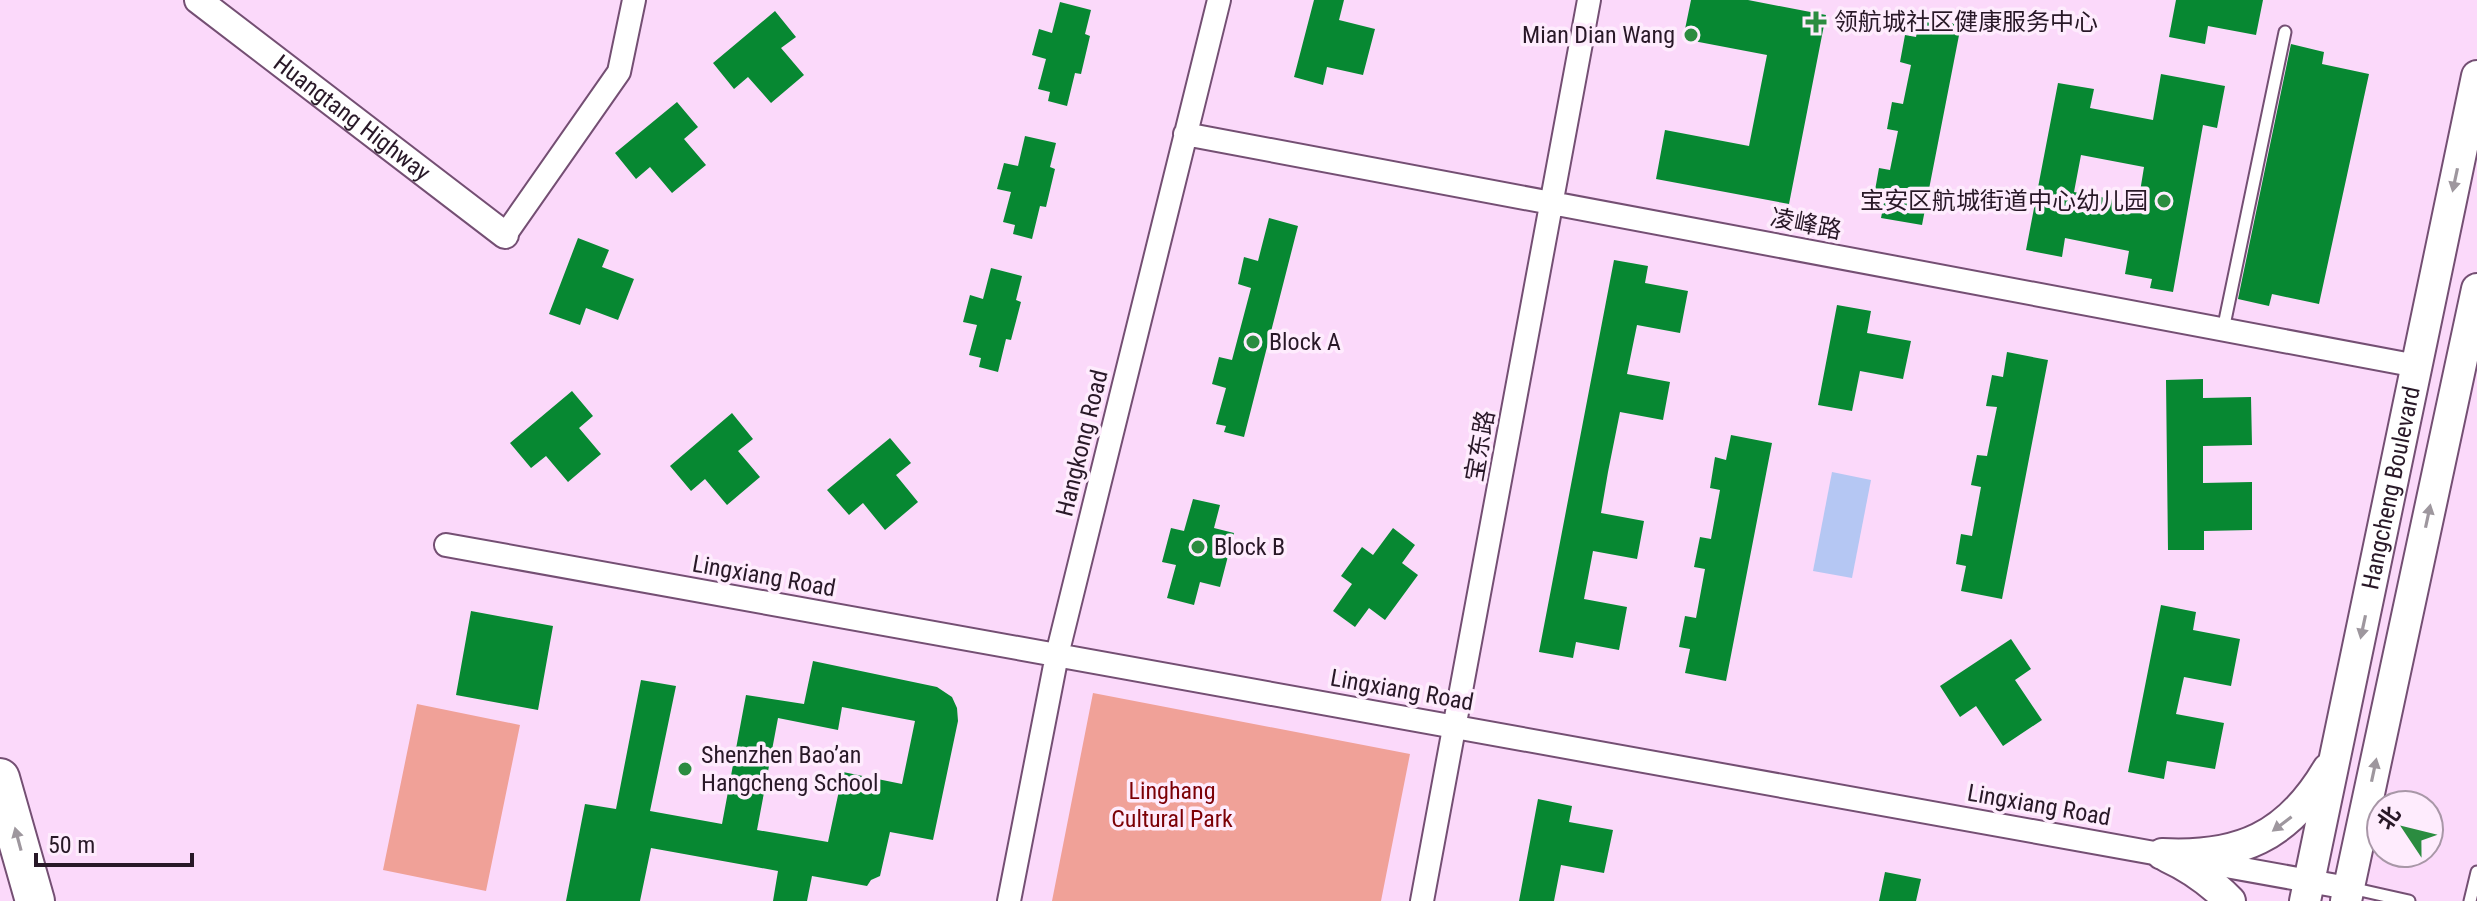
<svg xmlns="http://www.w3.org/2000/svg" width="2477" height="901" font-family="'Roboto Condensed','Noto Sans SC',sans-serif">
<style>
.green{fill:#f0a198}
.water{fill:#b5c7f3}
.building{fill:#078832;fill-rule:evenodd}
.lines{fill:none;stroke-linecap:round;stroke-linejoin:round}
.service-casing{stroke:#744f73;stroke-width:15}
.minor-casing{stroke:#744f73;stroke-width:26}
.tertiary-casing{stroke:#744f73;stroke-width:30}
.secondary-casing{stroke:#744f73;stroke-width:34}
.motorway-casing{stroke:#744f73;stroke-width:42}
.service{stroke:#fff;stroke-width:11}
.minor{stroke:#fff;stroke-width:22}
.tertiary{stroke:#fff;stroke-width:26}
.secondary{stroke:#fff;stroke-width:30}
.motorway{stroke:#fff;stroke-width:38}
.oneway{fill:#9e979e}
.poi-dot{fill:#2b8c40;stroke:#feecfd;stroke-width:3}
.labels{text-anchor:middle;stroke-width:7;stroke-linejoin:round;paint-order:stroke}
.poi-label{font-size:24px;fill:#281827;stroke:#feecfd;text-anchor:start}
.street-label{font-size:24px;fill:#281827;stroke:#feecfd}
.park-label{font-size:24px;fill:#7c0006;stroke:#feecfd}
</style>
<rect width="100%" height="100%" fill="#fbd9fa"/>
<path class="green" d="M1093 693 1410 754 1381 901H1052Z
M417 704 520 725 486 891 383 870Z"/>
<path class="water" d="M1832 472 1871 480 1852 578 1813 571Z"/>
<path class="building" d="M1314 0H1344L1339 20 1375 29 1363 75 1327 67 1323 85 1294 77Z
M1691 0H1748L1826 15 1789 204 1656 179 1665 130 1749 146 1767 55 1683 39Z
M2176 0H2263L2256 35 2208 26 2205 44 2169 37Z
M1060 2 1091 10 1085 34 1090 36 1081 74 1075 73 1067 106 1048 101 1050 92 1038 89 1046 59 1032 55 1039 29 1052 33Z
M775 11 796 37 781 48 804 75 771 103 748 77 734 89 713 63Z
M1920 17 1961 25 1922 225 1881 218 1885 198 1874 196 1879 168 1890 170 1898 131 1887 129 1892 102 1903 104 1911 65 1900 62 1905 35 1916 37Z
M2291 44 2324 52 2322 64 2369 74 2319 304 2272 294 2269 306 2238 299Z
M2161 74 2225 86 2217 128 2203 125 2173 292 2150 288 2152 279 2125 274 2129 251 2065 238 2062 257 2026 250 2058 83 2094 89 2090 108 2153 120ZM2081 155 2144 167 2138 204 2074 192Z
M677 102 698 127 684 139 706 165 672 193 650 167 636 179 615 153Z
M1025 136 1056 143 1050 167 1055 169 1046 207 1040 206 1032 239 1013 234 1015 225 1003 222 1011 192 997 189 1004 163 1018 166Z
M1269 218 1298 226 1244 437 1224 432 1226 426 1216 424 1226 388 1212 384 1219 357 1232 360 1251 288 1238 284 1244 257 1258 261Z
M578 238 609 250 602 267 634 279 618 320 586 308 580 325 549 314Z
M1614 260 1648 266 1645 283 1688 291 1680 333 1637 325 1627 374 1670 382 1663 420 1620 412 1608 472 1601 513 1644 521 1637 559 1593 551 1584 599 1627 607 1619 650 1576 642 1573 658 1539 652Z
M991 268 1022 276 1016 300 1021 302 1011 340 1006 339 998 372 979 367 981 358 969 355 977 325 963 322 970 295 983 299Z
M1837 305 1871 311 1867 333 1911 341 1903 379 1860 371 1852 411 1818 405Z
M2007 352 2048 360 2002 599 1961 591 1966 566 1956 564 1961 534 1972 536 1981 487 1971 485 1977 455 1987 456 1997 407 1986 406 1992 375 2003 377Z
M2203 379V398L2251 397 2252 445 2203 446V483L2252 482V530L2204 531V550H2168L2166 380Z
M572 391 593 416 579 428 601 454 568 482 546 456 531 468 510 443Z
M732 413 753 439 738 451 760 477 727 505 705 479 691 491 670 466Z
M1731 435 1772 443 1726 681 1685 673 1690 649 1679 647 1685 616 1696 618 1705 569 1694 567 1700 537 1711 539 1720 490 1710 488 1715 457 1726 460Z
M890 438 911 463 896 475 918 502 885 530 863 503 849 515 827 490Z
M1193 499 1220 505 1214 528 1234 533 1220 587 1200 582 1194 605 1167 598 1176 565 1162 562 1171 528 1184 531Z
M1393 528 1415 545 1402 563 1418 575 1385 620 1369 608 1355 627 1333 611 1352 584 1341 576 1362 547 1373 555Z
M2161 605 2196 612 2193 630 2240 639 2231 686 2184 677 2176 714 2224 723 2215 769 2167 761 2164 779 2128 772Z
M471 611 553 626 538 710 456 695Z
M2011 639 2031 669 2015 680 2042 720 2003 746 1976 706 1960 717 1940 686Z
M813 661 937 687 952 697 957 708 958 721 933 840 890 832 880 876 871 880 867 886 812 876 807 901H773L778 871 651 848 640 901H566L585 804 616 809 641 680 676 686 650 811 722 824 746 695 804 704ZM842 707 915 721 902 784 843 772 828 842 757 830 778 718 838 730Z
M1538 799 1572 806 1569 822 1613 830 1604 873 1561 865 1554 901H1519Z
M1885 872 1921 879 1916 901H1879Z"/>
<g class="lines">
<g class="service-casing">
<path id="service" d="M2223 330 2285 32
M2351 888 2409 901
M2470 901 2477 872"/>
</g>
<g class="minor-casing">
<path id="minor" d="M1185 134 2417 366
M505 235 619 72 634 0
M446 545 2348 888
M1009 901 1057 655 1219 0
M1422 901 1589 0"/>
</g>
<g class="tertiary-casing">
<g id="tertiary">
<path id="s1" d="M198 0 505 235"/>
</g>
</g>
<g class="secondary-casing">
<g id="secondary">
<path d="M2162 854C2239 858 2288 837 2328 769"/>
<path d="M2168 857C2192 868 2211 882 2230 901"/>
<path id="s2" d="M2305 901 2477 76"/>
<path d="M2346 901 2477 289"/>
</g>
</g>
<g class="motorway-casing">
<path id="motorway" d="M0 778 35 901"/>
</g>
<use href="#service" class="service"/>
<use href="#minor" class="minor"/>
<use href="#tertiary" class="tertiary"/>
<use href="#secondary" class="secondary"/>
<use href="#motorway" class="motorway"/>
</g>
<defs><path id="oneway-solid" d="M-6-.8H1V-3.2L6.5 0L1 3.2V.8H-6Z" transform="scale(2)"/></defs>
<g class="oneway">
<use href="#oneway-solid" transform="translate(2455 180) rotate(102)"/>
<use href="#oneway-solid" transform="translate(2428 516) rotate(-78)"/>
<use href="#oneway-solid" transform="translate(2363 627) rotate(102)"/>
<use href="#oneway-solid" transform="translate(2374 770) rotate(-78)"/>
<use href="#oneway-solid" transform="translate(2282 824) rotate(143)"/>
<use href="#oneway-solid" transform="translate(18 839) rotate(-105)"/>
</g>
<g class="poi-dot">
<path d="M1812 10h8v8h8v8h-8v8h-8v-8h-8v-8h8z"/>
<circle cx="1691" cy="35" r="8"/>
<circle cx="2164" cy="201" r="8"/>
<circle cx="1253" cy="342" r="8"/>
<circle cx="1198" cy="547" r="8"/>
<circle cx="685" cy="769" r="8"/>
</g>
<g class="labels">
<g class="poi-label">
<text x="1834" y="30">领航城社区健康服务中心</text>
<text x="1675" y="43" text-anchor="end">Mian Dian Wang</text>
<text x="2148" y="209" text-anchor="end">宝安区航城街道中心幼儿园</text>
<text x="1269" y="350">Block A</text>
<text x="1214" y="555">Block B</text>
<text x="701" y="763">Shenzhen Bao’an<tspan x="701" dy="28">Hangcheng School</tspan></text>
</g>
<g class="street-label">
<text dy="8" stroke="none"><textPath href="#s1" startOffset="194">Huangtang Highway</textPath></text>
<text transform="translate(1806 224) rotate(11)" y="8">凌峰路</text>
<text transform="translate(1082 443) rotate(-76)" y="8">Hangkong Road</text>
<text transform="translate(1480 446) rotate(-80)" y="8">宝东路</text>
<text dy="8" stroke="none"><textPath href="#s2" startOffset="422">Hangcheng Boulevard</textPath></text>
<text transform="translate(764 576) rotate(10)" y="8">Lingxiang Road</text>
<text transform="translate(1402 690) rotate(10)" y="8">Lingxiang Road</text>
<text transform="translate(2039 805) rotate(10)" y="8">Lingxiang Road</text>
</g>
<g class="park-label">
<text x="1172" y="799">Linghang<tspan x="1172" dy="28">Cultural Park</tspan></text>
</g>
</g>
<g transform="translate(2405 829) rotate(305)"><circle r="38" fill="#feecfd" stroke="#a897a7" stroke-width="2"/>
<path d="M0-6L14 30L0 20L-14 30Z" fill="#2b8c40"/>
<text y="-12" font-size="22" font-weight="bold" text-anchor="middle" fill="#281827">北</text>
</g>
<path d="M36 853v12h156v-12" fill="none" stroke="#281827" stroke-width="4"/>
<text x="48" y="853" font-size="24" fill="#281827" stroke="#feecfd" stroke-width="6" paint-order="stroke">50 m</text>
</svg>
